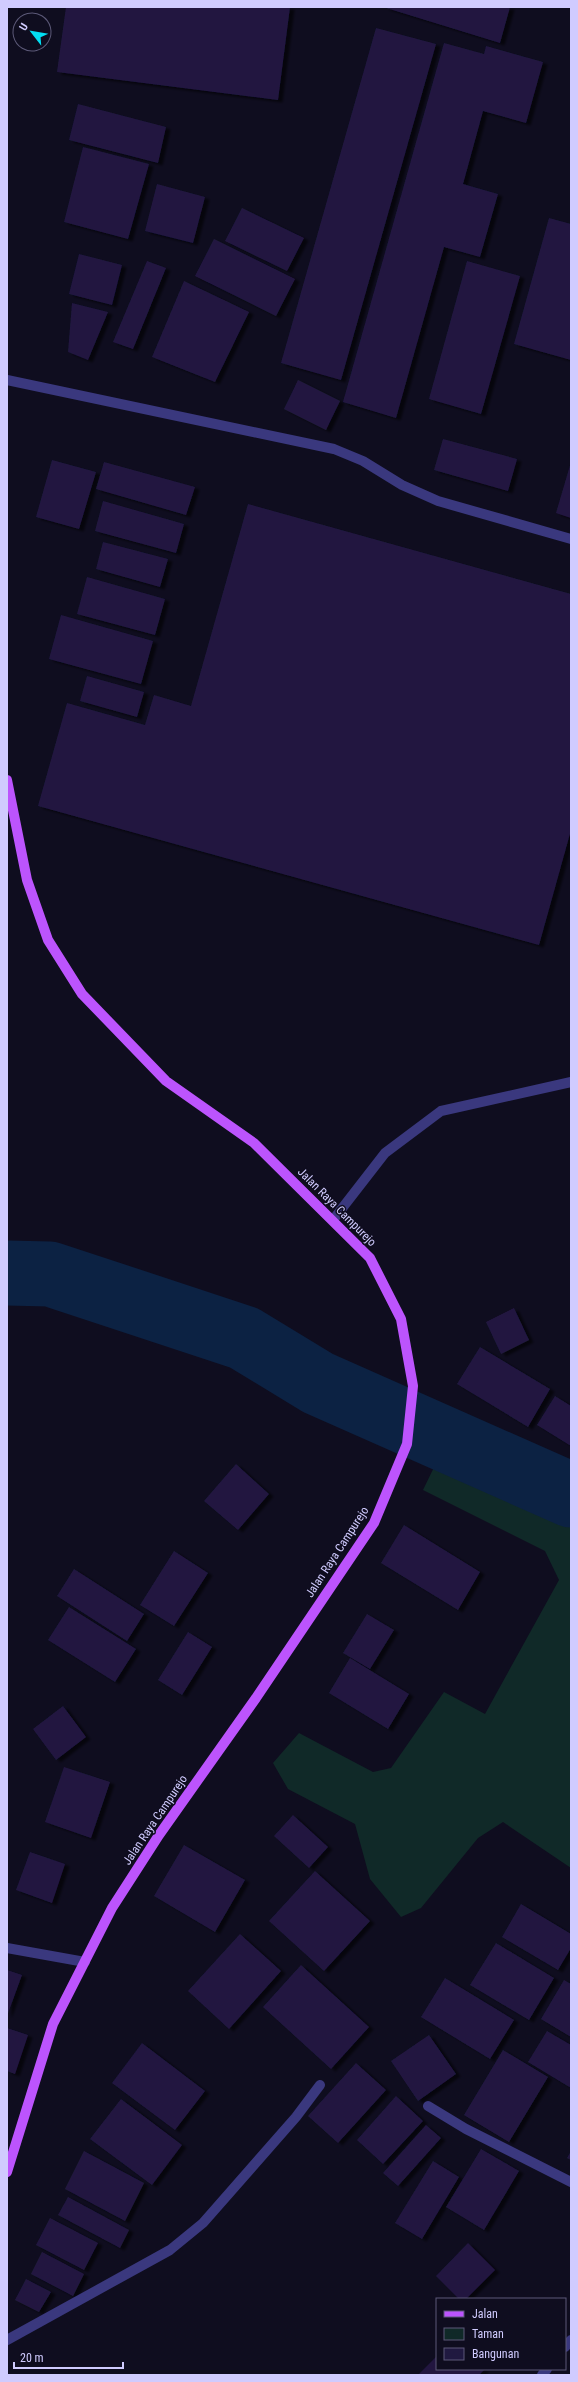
<svg xmlns="http://www.w3.org/2000/svg" width="578" height="2382" font-family="'Roboto Condensed',sans-serif">
<style>
.green{fill:#102928}
.lines{fill:none;stroke-linecap:round;stroke-linejoin:round}
.river{stroke:#0c2243;stroke-width:65}
.building{fill:#201940;filter:url(#shadow)}
.minor{stroke:#3a387e;stroke-width:10}
.major{stroke:#bc54fd;stroke-width:10}
.labels{text-anchor:middle;stroke-width:3;stroke-linejoin:round;paint-order:stroke}
.street-label{font-size:12px;fill:#d0cbfe;stroke:#0f0d1f}
</style>
<defs>
<filter id="shadow"><feDropShadow dx="4.5" dy="2.5" stdDeviation="1" flood-color="#0009"/></filter>
</defs>
<rect width="100%" height="100%" fill="#0f0d1f"/>
<path class="green" d="M455 1424 571 1479V1868L503 1822 478 1838 421 1908 401 1917 370 1879 355 1824 288 1789 273 1763 299 1733 373 1772 391 1768 444 1692 485 1714 559 1580 545 1551 423 1490Z"/>
<g class="lines">
<path class="river" d="M7 1273 50 1274 244 1338 318 1383 571 1495"/>
</g>
<path class="building" d="M66 7H290L278 100 57 72Z
M383 7H510L500 43Z
M376 28 436 44 341 380 281 363Z
M444 43 484 54 486 46 543 62 526 123 483 111 463 184 498 194 480 257 444 247 396 418 343 402Z
M78 104 166 127 158 163 69 140Z
M83 147 149 164 128 239 64 222Z
M157 184 205 197 193 243 145 231Z
M242 208 304 238 287 271 225 241Z
M549 218 571 224V360L514 344Z
M214 239 295 279 276 316 195 276Z
M79 254 122 265 112 305 69 294Z
M147 261 166 268 133 349 113 342Z
M467 261 520 276 481 414 429 399Z
M184 281 249 312 215 382 152 357Z
M72 303 108 312 88 360 68 352Z
M298 380 340 401 326 430 284 409Z
M443 439 517 459 508 491 434 470Z
M52 460 96 472 79 529 36 517Z
M104 462 195 487 186 515 96 489Z
M571 462V518L556 513Z
M103 501 184 524 176 553 95 531Z
M248 504 571 594V830L539 945 38 806 67 703 145 725 154 695 191 706Z
M103 542 168 559 160 587 96 569Z
M87 577 165 599 155 635 77 614Z
M61 615 153 641 141 684 49 659Z
M87 676 144 692 137 717 80 701Z
M514 1308 529 1340 501 1354 486 1322Z
M480 1347 550 1389 528 1427 457 1384Z
M555 1396 571 1406V1446L537 1425Z
M236 1464 269 1494 238 1530 204 1501Z
M404 1525 480 1572 458 1610 381 1563Z
M174 1551 208 1573 174 1626 140 1605Z
M74 1569 144 1614 127 1641 57 1596Z
M69 1607 136 1649 115 1682 48 1640Z
M367 1614 394 1630 370 1669 343 1653Z
M188 1632 212 1647 182 1695 158 1680Z
M350 1658 409 1694 388 1729 329 1693Z
M63 1706 86 1737 56 1760 33 1729Z
M64 1767 110 1782 91 1838 45 1822Z
M293 1815 328 1847 309 1868 274 1836Z
M184 1845 245 1880 215 1932 154 1896Z
M30 1852 65 1864 52 1903 16 1890Z
M315 1871 370 1921 324 1971 269 1921Z
M521 1904 571 1934V1948L558 1970 502 1937Z
M240 1934 281 1971 229 2029 188 1991Z
M496 1943 554 1978 529 2020 470 1985Z
M301 1965 369 2027 331 2069 263 2007Z
M7 1970 22 1975 7 2016Z
M445 1978 514 2020 490 2059 421 2017Z
M564 1980 571 1984V2037L541 2019Z
M7 2028 28 2035 15 2074 7 2071Z
M547 2031 571 2045V2088L528 2062Z
M429 2035 456 2074 418 2101 391 2061Z
M142 2043 205 2091 175 2130 112 2083Z
M503 2050 548 2077 509 2142 464 2115Z
M356 2063 386 2090 338 2143 308 2116Z
M396 2096 423 2121 383 2164 357 2140Z
M121 2099 182 2145 152 2185 90 2139Z
M426 2125 441 2138 398 2186 383 2173Z
M481 2149 519 2171 484 2230 446 2207Z
M84 2151 144 2183 125 2221 65 2189Z
M571 2151V2160L567 2158Z
M433 2161 459 2177 422 2239 395 2223Z
M68 2197 129 2230 120 2248 58 2215Z
M50 2218 98 2243 84 2270 36 2245Z
M468 2243 495 2270 466 2299H459L436 2276Z
M42 2252 84 2274 73 2296 31 2274Z
M26 2279 51 2292 39 2312 15 2300Z
M437 2356V2369H485L479 2375H418Z"/>
<g class="lines">
<path class="minor" d="M7 380 334 449 363 461 402 485 438 501 571 539
M333 1220 385 1153 441 1111 571 1082
M7 1948 85 1962
M428 2106 466 2129 571 2182
M7 2340 170 2250 203 2223 296 2117 320 2085
M565 2347 571 2340
M542 2375 547 2369"/>
<path class="major" d="M7 780 27 880 48 940 82 994 166 1081 254 1143 370 1258 401 1319 413 1386 407 1444 374 1523 256 1698 159 1835 112 1908 53 2024 7 2172"/>
</g>
<g class="labels">
<g class="street-label">
<text transform="translate(337 1207) rotate(45)" y="4">Jalan Raya Campurejo</text>
<text transform="translate(337 1552) rotate(-57)" y="4">Jalan Raya Campurejo</text>
<text transform="translate(155 1820) rotate(-56)" y="4">Jalan Raya Campurejo</text>
</g>
</g>
<rect width="578" height="2382" fill="none" stroke="#d0cbfe" stroke-width="16"/>
<rect x="436" y="2298" width="130" height="72" fill="#0f0d1f" stroke="#5c5978"/>
<rect x="444" y="2311" width="20" height="6" fill="#bc54fd" stroke="#5c5978"/>
<text x="472" y="2318" font-size="12" fill="#d0cbfe">Jalan</text>
<rect x="444" y="2328" width="20" height="12" fill="#102928" stroke="#5c5978"/>
<text x="472" y="2338" font-size="12" fill="#d0cbfe">Taman</text>
<rect x="444" y="2348" width="20" height="12" fill="#201940" stroke="#5c5978"/>
<text x="472" y="2358" font-size="12" fill="#d0cbfe">Bangunan</text>
<g transform="translate(32 32) rotate(301)"><circle r="19" fill="#0f0d1f" stroke="#5c5978"/>
<path d="M0-3L7 15L0 10L-7 15Z" fill="#03def3"/>
<text y="-6" font-size="11" font-weight="bold" text-anchor="middle" fill="#d0cbfe">U</text>
</g>
<path d="M14 2362v6h109v-6" fill="none" stroke="#d0cbfe" stroke-width="2"/>
<text x="20" y="2362" font-size="12" fill="#d0cbfe" stroke="#0f0d1f" stroke-width="3" paint-order="stroke">20 m</text>
</svg>
